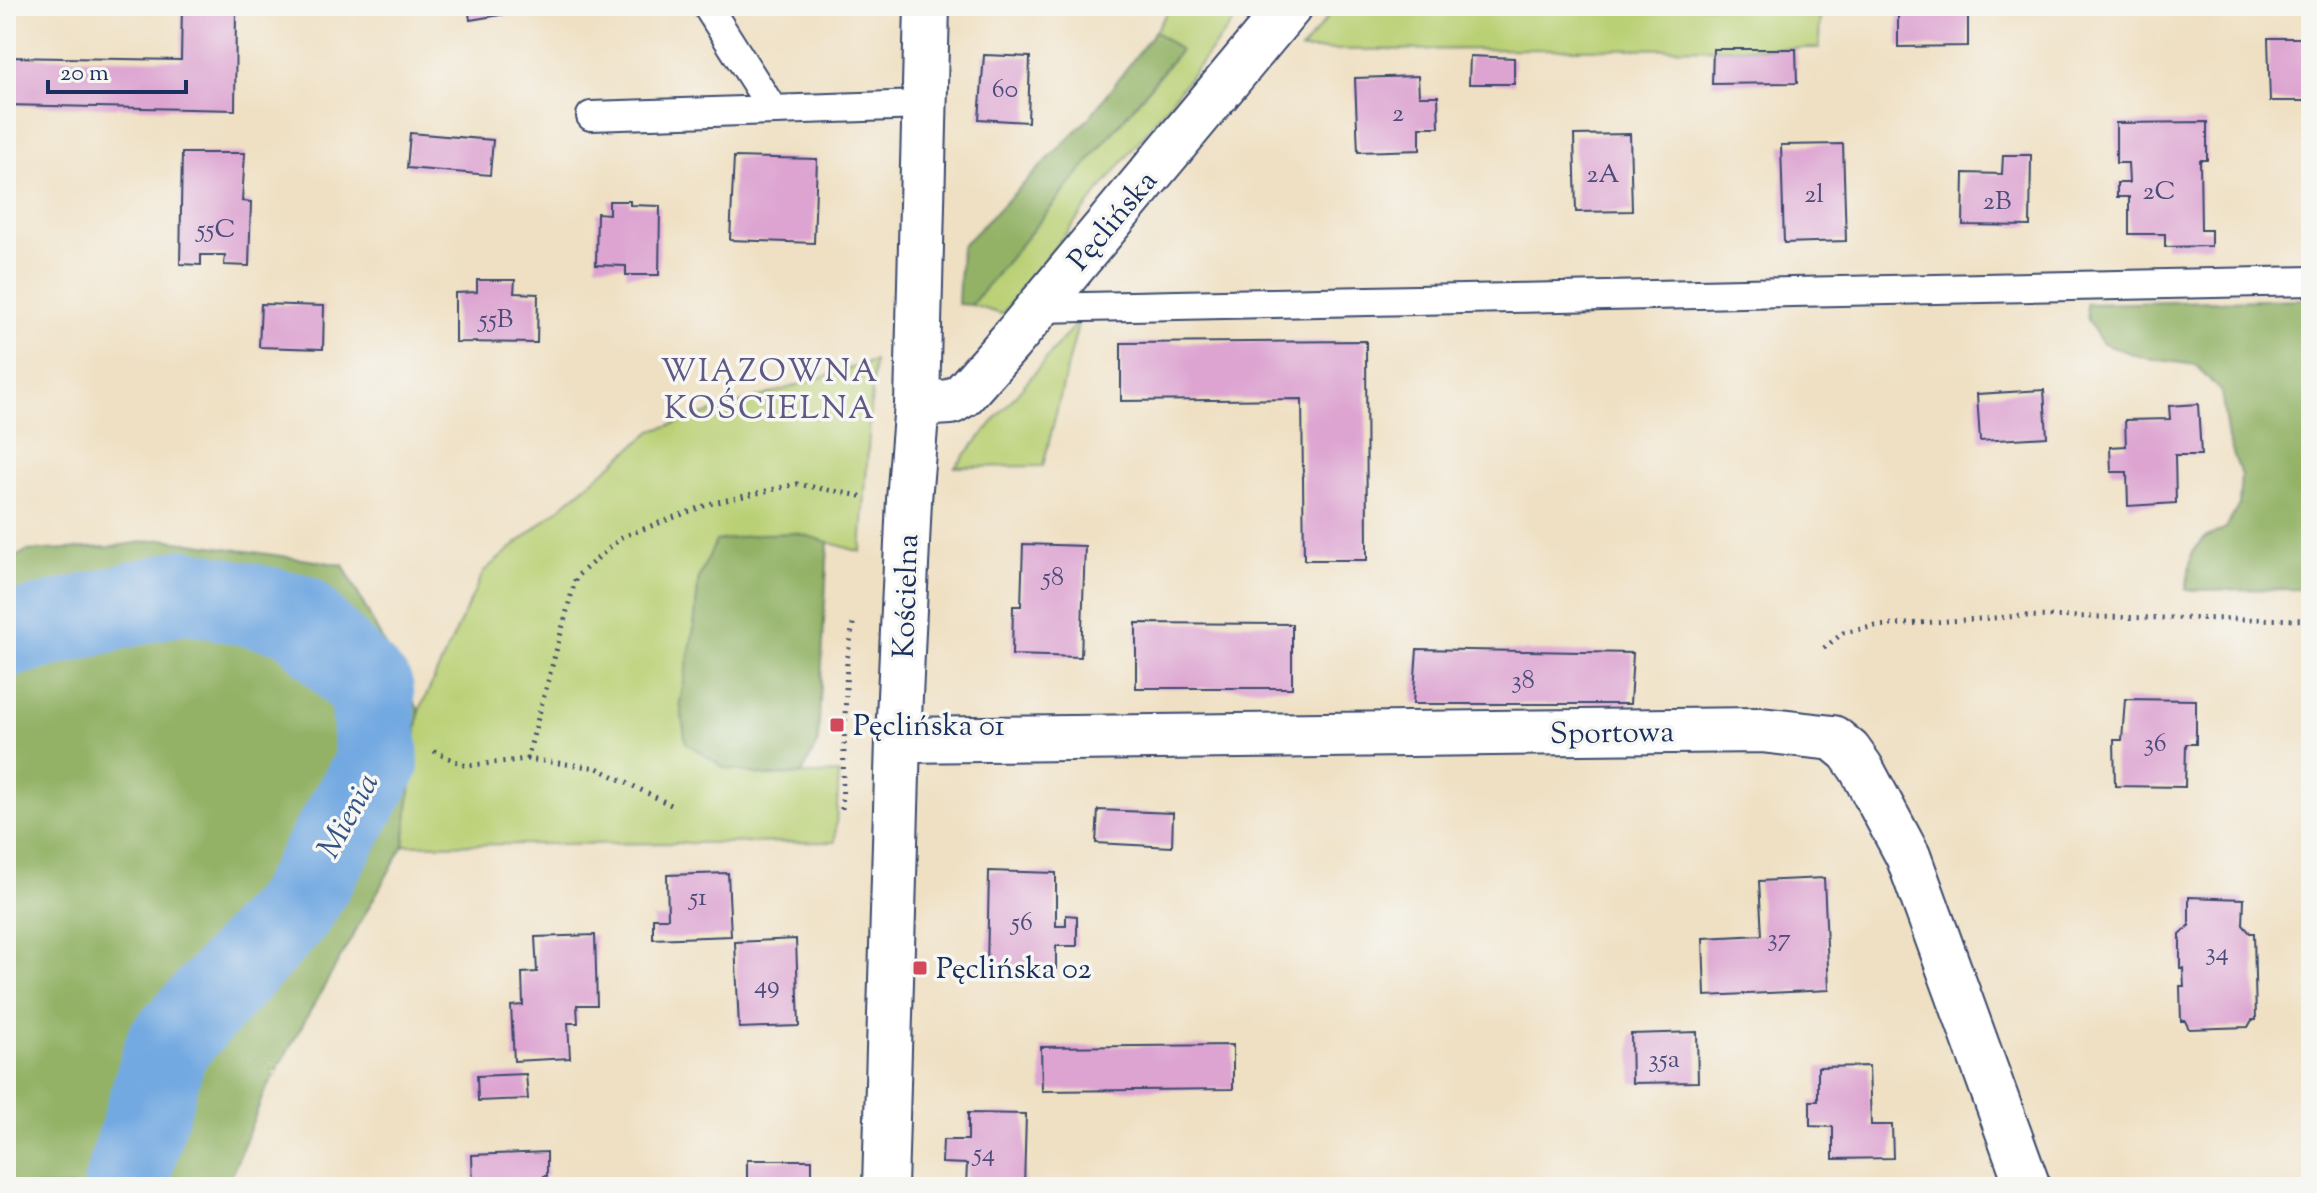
<svg xmlns="http://www.w3.org/2000/svg" width="2317" height="1193" font-family="'Sorts Mill Goudy',serif">
<style>
.green{fill:#bad074;stroke:#6a8069;stroke-width:2}
.forest{fill:#93b266;stroke:#577062;stroke-width:2}
.lines{fill:none;stroke-linecap:round;stroke-linejoin:round}
.river{stroke:#72a9e1;stroke-width:84}
.building{fill:#dda4d1}
.service-casing{stroke:#3b4a6d;stroke-width:32}
.minor-casing{stroke:#3b4a6d;stroke-width:48}
.tertiary-casing{stroke:#3b4a6d;stroke-width:48}
.path{stroke:#3b4a6d;stroke-width:5;stroke-dasharray:2 6;stroke-linecap:butt}
.service{stroke:#fff;stroke-width:28}
.minor{stroke:#fff;stroke-width:44}
.tertiary{stroke:#fff;stroke-width:44}
.poi-dot{fill:#d1495b;stroke:#f6f6f2;stroke-width:3}
.labels{text-anchor:middle;stroke-width:7;stroke-linejoin:round;paint-order:stroke}
.number-label{font-size:26px;fill:#4c4c7b}
.street-label{font-size:30px;fill:#1b2f5e;stroke:#f6f6f2}
.poi-label{font-size:30px;fill:#1b2f5e;stroke:#f6f6f2;text-anchor:start}
.neighbourhood-label{font-size:32px;letter-spacing:2px;fill:#5f5886;stroke:#f6f6f2}
.water-label{font-size:32px;font-style:italic;fill:#355485;stroke:#f6f6f2}
</style>
<rect width="100%" height="100%" fill="#f6f6f2"/>
<filter id="ink" filterUnits="userSpaceOnUse"><feTurbulence type="fractalNoise" baseFrequency=".0125" numOctaves="2"/><feDisplacementMap in="SourceGraphic" scale="16" xChannelSelector="R" yChannelSelector="G"/><feConvolveMatrix kernelMatrix="1 2 1 2 8 2 1 2 1" color-interpolation-filters="sRGB"/></filter>
<filter id="wash" filterUnits="userSpaceOnUse"><feTurbulence type="fractalNoise" baseFrequency=".006" numOctaves="4" result="noise"/><feDisplacementMap in="SourceGraphic" scale="32" xChannelSelector="R" yChannelSelector="G"/><feGaussianBlur stdDeviation="1.8" result="paint"/><feColorMatrix in="noise" values="0 0 0 0 0 0 0 0 0 0 0 0 0 0 0 0 0 1.4 0 .05"/><feComposite in="paint" operator="in"/></filter>
<g filter="url(#wash)">
<rect width="100%" height="100%" fill="#efe0c3"/>
<path class="green" d="M1172 6H1246L1002 314 971 305 1180 51 1155 31Z
M1337 6H1820L1819 48 1301 50Z
M1079 320 1043 466 955 467Z
M874 361 861 552 797 533 699 577 694 628 767 776 839 773 835 842 404 845 419 711 484 571 652 431Z"/>
<path class="forest" d="M1155 31 1180 50 971 305 958 304 961 247 1089 118Z
M2311 299V589L2186 590 2192 552 2205 538 2226 528 2239 505 2241 475 2228 439 2221 392 2196 365 2145 358 2103 344 2088 321 2086 304Z
M797 533 828 542 818 742 802 774 767 776 725 768 686 743 680 702 694 628 699 577 716 541 760 534Z
M163 539 343 565 419 711 404 845 264 1093 227 1187H6V563L26 551 109 547Z"/>
<g class="lines">
<path class="river" d="M6 636 185 591 298 615 372 691 377 763 294 908 167 1046 125 1187"/>
</g>
<g id="blocks">
<path class="building" d="M182 6H236L235 110 6 105V57L181 60Z
M468 6H542V8L470 20Z
M1898 6H1968V46L1898 47Z
M2268 38H2311V101H2270Z
M1713 49H1796L1797 83 1712 84Z
M984 55 1030 57 1028 122 979 119Z
M1470 56 1514 58V84H1469Z
M1418 76 1419 96H1438L1439 127H1420V150L1358 152 1355 78Z
M2207 122V160H2200L2201 230H2211V246L2165 247V234H2129V197H2117V183H2129L2128 163H2116V123Z
M410 133 493 140 490 175 407 168Z
M1630 134 1632 211 1576 212 1574 135Z
M1843 144 1846 241 1784 243 1781 145Z
M182 153H245L242 201 251 202 249 266 224 265 225 255H201V265L180 264Z
M2003 155H2031L2030 226 1963 225 1964 173 2002 174Z
M734 157 817 159 814 243 730 240Z
M609 201H630V205L660 206 659 275H626V266L596 265 597 213 609 214Z
M477 280H515L514 293 538 294 537 343 455 342V293L477 292Z
M261 304 324 306 323 349 259 347Z
M1366 341 1367 560H1304L1302 399 1121 401V343Z
M2044 390 2047 437 1980 441 1977 394Z
M2198 404 2201 455H2175L2176 503 2128 506 2127 472H2111L2110 447 2126 446 2125 420 2170 419 2169 406Z
M1023 544 1085 546 1081 657 1012 655 1013 606H1021Z
M1136 623 1292 624V688H1136Z
M1417 649 1633 653 1630 704H1413Z
M2125 699 2196 700V744H2186L2185 787 2115 786 2114 740H2122Z
M1098 810 1173 813 1172 847 1096 843Z
M989 871 1056 873V926H1066V915L1077 916V946H1056V969H987Z
M728 873 731 936 653 939V918H668L667 875Z
M1824 878 1829 990 1705 996 1703 938 1762 935 1759 881Z
M2189 897 2244 899 2243 925 2250 933H2254L2256 1020H2252L2248 1027 2189 1029 2185 1021H2181L2180 986H2184L2183 968H2180V934L2189 926Z
M595 935 597 1005H577L578 1023H568L570 1058 514 1061 511 1006 523 1005 522 973 537 972 535 937Z
M796 939 799 1026 739 1028 735 942Z
M1697 1032 1698 1082 1632 1083 1631 1034Z
M1233 1045V1089L1042 1091 1041 1047Z
M1869 1066 1871 1125H1892L1893 1158 1833 1159V1127L1810 1126V1101H1818V1067Z
M526 1074 528 1099 478 1101 477 1076Z
M968 1113 1026 1114 1024 1187H966L967 1164 942 1163 943 1140H968Z
M547 1152V1176H544L545 1187H473L472 1155Z
M747 1160H812V1187H747Z"/>
</g>
</g>
<g filter="url(#ink)">
<use href="#blocks" fill-opacity="0" stroke="#3b4a6d" stroke-width="2"/>
<g class="lines">
<g class="service-casing">
<path id="service" d="M707 6 773 110
M591 116 923 105
M1039 308 2311 281"/>
</g>
<g class="minor-casing">
<path id="minor" d="M898 740 1761 730 1833 738 1849 751 1861 768 1908 856 2028 1187"/>
</g>
<g class="tertiary-casing">
<path id="tertiary" d="M917 404 951 402 963 395 1010 342 1290 6
M885 1187 898 740 909 500 917 404 927 6"/>
</g>
<path class="path" d="M1824 648 1843 633 1876 626 2022 616 2311 620
M434 751 466 766 527 759 597 768 671 805
M527 759 576 577 622 537 709 504 797 484 866 497
M842 809 847 660 854 618"/>
<use href="#service" class="service"/>
<use href="#minor" class="minor"/>
<use href="#tertiary" class="tertiary"/>
</g>
</g>
<g class="poi-dot">
<rect x="829" y="717" width="16" height="16" rx="4"/>
<rect x="912" y="960" width="16" height="16" rx="4"/>
</g>
<g class="labels">
<g class="number-label">
<text x="1005" y="97">60</text>
<text x="1398" y="121">2</text>
<text x="1603" y="182">2A</text>
<text x="2159" y="199">2C</text>
<text x="1814" y="202">2l</text>
<text x="1997" y="209">2B</text>
<text x="216" y="237">55C</text>
<text x="496" y="327">55B</text>
<text x="1053" y="585">58</text>
<text x="1523" y="688">38</text>
<text x="2155" y="751">36</text>
<text x="698" y="905">51</text>
<text x="1022" y="930">56</text>
<text x="1779" y="946">37</text>
<text x="2217" y="960">34</text>
<text x="767" y="993">49</text>
<text x="1664" y="1067">35a</text>
<text x="984" y="1161">54</text>
</g>
<g class="street-label">
<text transform="translate(1112 220) rotate(-50)" y="10">Pęclińska</text>
<text transform="translate(905 596) rotate(-88)" y="10">Kościelna</text>
<text transform="translate(1612 732) rotate(-1)" y="10">Sportowa</text>
</g>
<g class="poi-label">
<text x="853" y="735">Pęclińska 01</text>
<text x="936" y="978">Pęclińska 02</text>
</g>
<g class="neighbourhood-label">
<text x="770" y="381">WIĄZOWNA<tspan x="770" dy="37">KOŚCIELNA</tspan></text>
</g>
<g class="water-label">
<text transform="translate(347 815) rotate(-61)" y="11">Mienia</text>
</g>
</g>
<rect width="2317" height="1193" fill="none" stroke="#f6f6f2" stroke-width="32"/>
<path d="M48 80v12h138v-12" fill="none" stroke="#1b2f5e" stroke-width="4"/>
<text x="60" y="80" font-size="24" fill="#1b2f5e" stroke="#f6f6f2" stroke-width="6" paint-order="stroke">20 m</text>
</svg>
